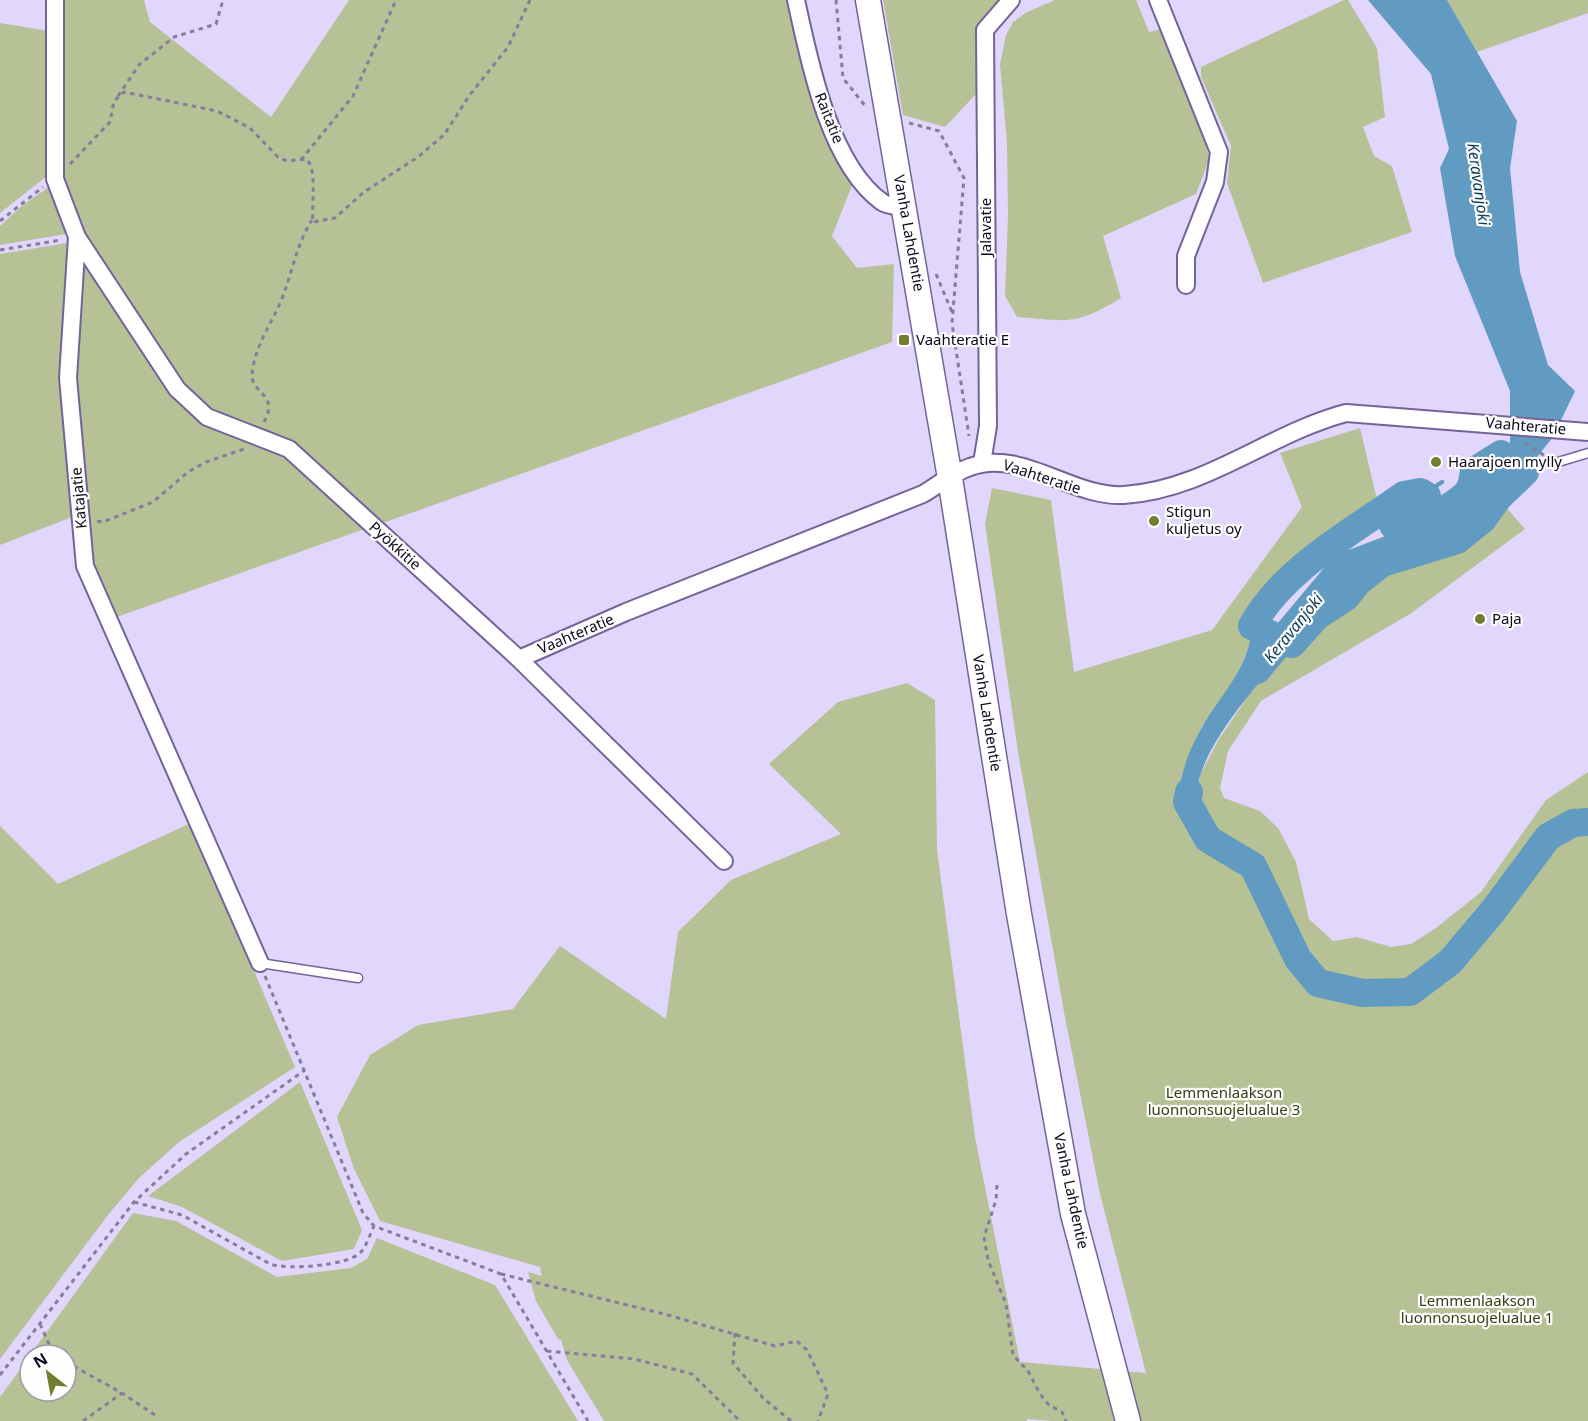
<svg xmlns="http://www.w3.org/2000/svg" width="1588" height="1421" viewBox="0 0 1588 1421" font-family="'Noto Sans',sans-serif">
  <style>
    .green { fill: #b7c196 }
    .water { fill: #629bc1 }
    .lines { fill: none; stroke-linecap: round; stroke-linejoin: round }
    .stream { stroke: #629bc1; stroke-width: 4.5 }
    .river { stroke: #629bc1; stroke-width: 28 }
    .service-casing { stroke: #75629a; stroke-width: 11 }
    .minor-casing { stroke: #75629a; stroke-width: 20 }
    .secondary-casing { stroke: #75629a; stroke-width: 27 }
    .path { stroke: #867c9b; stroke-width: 3; stroke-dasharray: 4.5 4.5; stroke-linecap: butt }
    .service { stroke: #fff; stroke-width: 8 }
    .minor { stroke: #fff; stroke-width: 16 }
    .secondary { stroke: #fff; stroke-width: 24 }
    .poi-dot { fill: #707f2e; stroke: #fefefe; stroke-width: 2 }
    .labels { text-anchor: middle; stroke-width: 4.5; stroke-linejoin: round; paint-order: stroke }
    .street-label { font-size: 15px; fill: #0e071b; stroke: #fefefe }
    .poi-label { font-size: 15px; fill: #0e071b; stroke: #fefefe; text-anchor: start }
    .park-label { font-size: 15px; fill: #363e11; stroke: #fefefe }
    .water-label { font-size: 16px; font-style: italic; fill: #0e3d57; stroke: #fefefe }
  </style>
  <rect width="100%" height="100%" fill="#e1d6fc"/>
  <!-- green -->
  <path class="green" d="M61,0H144L150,22L271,117L349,0H790L853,183L832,236L857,268L894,264L892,342L380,524L290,441L212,411L181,383L83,234L62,184Z
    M883,0H1001L978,26V92L945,127L903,115Z
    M1055,0H1136L1149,32L1162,29L1206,143L1209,160L1196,194L1103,236L1121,298C1075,326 1068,321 1017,317L1005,296L1008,216L1007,143L1000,64L1006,35L1013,22L1027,12Z
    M1344,0H1348L1377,48L1385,117L1363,127L1374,156L1392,166L1412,232L1263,283L1227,183L1231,146L1201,77V67Z
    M1447,0H1588V13L1477,52Z
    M0,23L49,31L47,176L0,213Z
    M49,187L72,233L0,245V226L23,205Z
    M73,242L58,381L77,515L0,545V254Z
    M83,259L170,394L204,423L286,455L367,528L114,618L89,564L73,379Z
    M1360,428L1380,512L1310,558L1262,608L1252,626L1251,644L1232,685L1201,728L1196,797L1201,773L1219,739L1255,686L1317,616L1346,597L1358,582L1382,563L1457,540L1483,519L1498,498L1525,529L1410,614L1261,701L1228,751L1220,788L1224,798L1260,811L1278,828L1296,862L1309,919L1333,941L1357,937L1391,947L1411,944L1436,928L1481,892L1546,800L1588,772V1421H1051L1027,1419V1421H604L567,1360L561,1340L558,1339L536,1301L528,1272L542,1276L540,1267L380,1221L354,1169L337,1117L370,1055L418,1025L513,1009L560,946L666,1019L678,932L731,880L841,834L769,764L838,702L907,683L935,700L937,850L975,1137L1020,1362L1146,1373L1100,1194L1064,1012L1018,752L985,524L992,488L1051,500L1074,672L1212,630L1302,507L1280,453Z
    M191,823L295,1067L179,1142L139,1178L108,1215L0,1359V826L58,884Z
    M300,1082L362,1230L354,1249L282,1261L182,1207L148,1196Z
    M133,1213L176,1221L277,1277L351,1268L367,1259L377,1238L495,1285L578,1421H0V1397L30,1356V1391H66V1355H30Z"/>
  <!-- water -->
  <path class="water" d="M1368,0H1447L1517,121L1510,168L1520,272L1548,365L1575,391L1553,437L1525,472L1501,454L1510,448V391L1455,256L1440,168L1449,149L1431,74Z
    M1252,626L1292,644C1262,680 1198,747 1197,795C1196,803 1204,813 1207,821L1195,833L1177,809C1180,778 1185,757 1201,729C1220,695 1250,668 1252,626Z"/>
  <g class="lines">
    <!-- stream -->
    <path class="stream" d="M1468,469L1500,477
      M1424,494L1442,482"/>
    <!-- river -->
    <path class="river" d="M1501,454L1525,472L1498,498L1483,519L1457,540L1382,563L1358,582L1346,597L1317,616L1292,644L1252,626C1283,569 1352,532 1404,495L1420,492L1427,496C1417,508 1404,514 1393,525L1399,531C1416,525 1459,505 1469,490C1472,485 1473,477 1474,471Z
      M1257,670L1343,567L1451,526L1520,457L1530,440L1531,431
      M1189,792L1187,802L1208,839L1253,866L1298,959L1318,983L1362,993L1410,992L1450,962L1493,911L1548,837L1573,823L1588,822"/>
    <!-- service casing -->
    <g class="service-casing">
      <path id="service" d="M1555,463L1588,453
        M260,963L358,978"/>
    </g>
    <!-- minor casing -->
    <g class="minor-casing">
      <path id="minor" d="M55,0V179L77,237L68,378L85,566L260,963
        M796,0C809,60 829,164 882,202C887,206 898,206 904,207
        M1158,0L1219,152L1215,182L1186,256V285
        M77,237L177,389L207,417L289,449L519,659L724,861
        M982,463L988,426L985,30L1011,0
        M519,659L626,612L923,494C938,485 954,472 970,467C1022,448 1072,498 1124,495C1205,490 1270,433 1346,413L1588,432"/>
    </g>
    <!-- secondary casing -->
    <g class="secondary-casing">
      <path id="secondary" d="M868,0L950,478L1019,914L1073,1214L1128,1421"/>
    </g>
    <!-- path -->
    <path class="path" d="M836,0L843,78L866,107
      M118,96L139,65L174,37L216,24L223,0
      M909,123L939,131L964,178L952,323L969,436
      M301,160L353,96L396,0
      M70,164L110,122L114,101L124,92L217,111L250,128L278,157L287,161L306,159C318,168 311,206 313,222L335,218L364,192L418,157L444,135L469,96L508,47L530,0
      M0,221L43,187
      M0,250L61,240
      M936,274L952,312
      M264,422C280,394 250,393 252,374C255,346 270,326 281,301C292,274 296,245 312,220
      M1525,443L1545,456
      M97,521L103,522L153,502L188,472L206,462L244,449
      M265,976L363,1213L374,1226L501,1274L588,1421
      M997,1185L996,1200L984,1237L988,1260L1006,1304L1013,1355L1028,1371L1040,1394L1049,1405L1062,1412L1066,1421
      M134,1202L182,1215L270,1264C287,1270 349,1266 361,1252C367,1245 370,1234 374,1226
      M501,1274L668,1315L775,1346L797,1341L807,1350L828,1394L818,1421
      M40,1324L54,1355
      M735,1333L733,1363L764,1399L791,1421
      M547,1351L634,1359L692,1374L740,1421
      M66,1362L122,1393L158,1417
      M0,1375L134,1202L186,1154L305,1070
      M83,1421L122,1393"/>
    <!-- service -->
    <use href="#service" class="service"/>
    <!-- minor -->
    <use href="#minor" class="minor"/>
    <!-- secondary -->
    <use href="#secondary" class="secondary"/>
  </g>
  <!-- markers -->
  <g class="poi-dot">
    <rect x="898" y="334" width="12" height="12" rx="3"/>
    <circle cx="1436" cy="462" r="6"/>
    <circle cx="1154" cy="521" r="6"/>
    <circle cx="1480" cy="619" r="6"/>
  </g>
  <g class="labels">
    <!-- street labels -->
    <g class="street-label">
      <text transform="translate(829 118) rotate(68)" y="5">Raitatie</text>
      <text transform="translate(986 227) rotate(-90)" y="5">Jalavatie</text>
      <text transform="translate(909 233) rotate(80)" y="5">Vanha Lahdentie</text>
      <text transform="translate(1526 426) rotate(5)" y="5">Vaahteratie</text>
      <text transform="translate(1042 477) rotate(18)" y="5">Vaahteratie</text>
      <text transform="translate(79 498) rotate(-95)" y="5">Katajatie</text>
      <text transform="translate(395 546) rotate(42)" y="5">Pyökkitie</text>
      <text transform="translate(576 634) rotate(-23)" y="5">Vaahteratie</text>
      <text transform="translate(987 713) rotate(81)" y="5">Vanha Lahdentie</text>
      <text transform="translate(1071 1191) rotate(78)" y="5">Vanha Lahdentie</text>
    </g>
    <!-- poi labels -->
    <g class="poi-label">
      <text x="916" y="345">Vaahteratie E</text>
      <text x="1448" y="467">Haarajoen mylly</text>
      <text x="1166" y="517">Stigun<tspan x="1166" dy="17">kuljetus oy</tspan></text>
      <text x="1492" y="624">Paja</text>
    </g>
    <!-- park labels -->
    <g class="park-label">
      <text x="1224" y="1098">Lemmenlaakson<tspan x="1224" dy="17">luonnonsuojelualue 3</tspan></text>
      <text x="1477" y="1306">Lemmenlaakson<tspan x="1477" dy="17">luonnonsuojelualue 1</tspan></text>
    </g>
    <!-- water labels -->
    <g class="water-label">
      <text transform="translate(1479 184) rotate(82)" y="6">Keravanjoki</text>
      <text transform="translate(1293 628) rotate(-51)" y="6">Keravanjoki</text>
    </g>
  </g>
  <!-- north arrow -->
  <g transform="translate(48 1373) rotate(329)"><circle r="28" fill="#fefefe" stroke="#9e9ba3" stroke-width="1.5"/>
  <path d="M0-4.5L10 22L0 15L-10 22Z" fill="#707f2e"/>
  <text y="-9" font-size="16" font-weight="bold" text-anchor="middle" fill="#0e071b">N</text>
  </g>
</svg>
